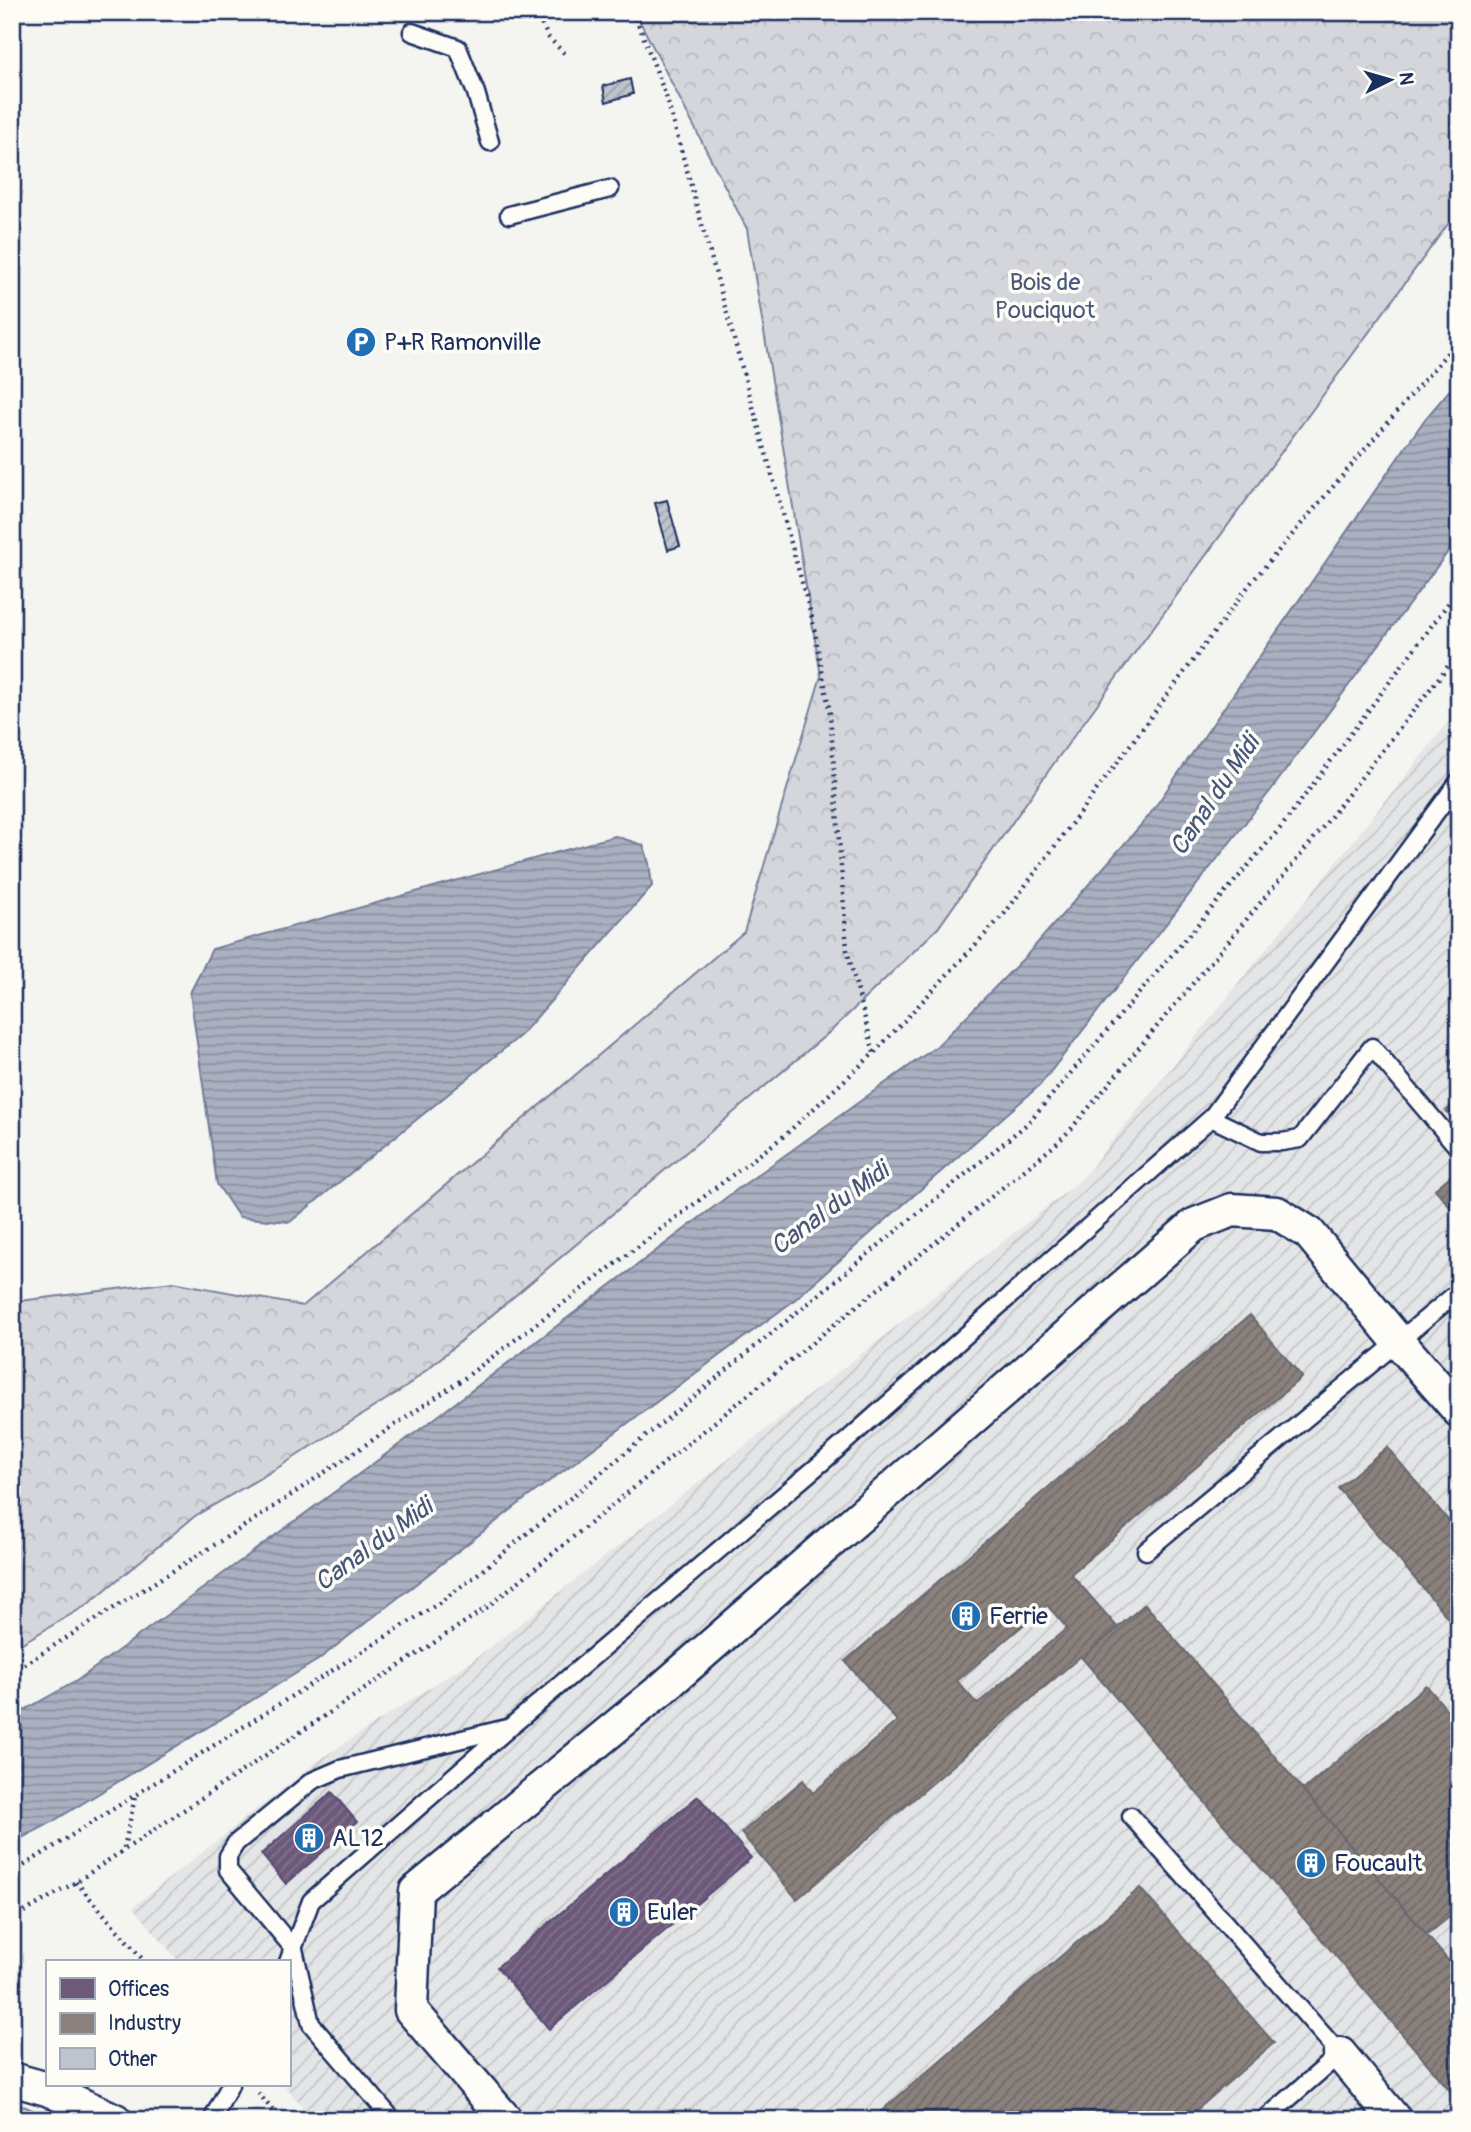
<svg xmlns="http://www.w3.org/2000/svg" width="1471" height="2132" viewBox="0 0 1471 2132" font-family="Pangolin,sans-serif">
  <style>
    .industrial { fill: url(#industrial-furrows) }
    .grass { fill: url(#grass-tufts); stroke: #78829c; stroke-width: 2 }
    .forest { fill: url(#forest-crowns); stroke: #78829c; stroke-width: 2 }
    .water { fill: url(#water-rules); stroke: #717c98; stroke-width: 2 }
    .offices { fill: url(#offices-hatch); stroke: #544c72; stroke-width: 2 }
    .industry { fill: url(#industry-hatch); stroke: #696873; stroke-width: 2; fill-rule: evenodd }
    .building { fill: url(#building-hatch); stroke: #1b2f5e; stroke-width: 2 }
    .lines { fill: none; stroke-linecap: round; stroke-linejoin: round }
    .service-casing { stroke: #1b2f5e; stroke-width: 21 }
    .minor-casing { stroke: #1b2f5e; stroke-width: 37 }
    .path { stroke: #1b2f5e; stroke-width: 4.5; stroke-dasharray: 2 5; stroke-linecap: butt }
    .service { stroke: #fdfcf7; stroke-width: 16 }
    .minor { stroke: #fdfcf7; stroke-width: 32 }
    .labels { text-anchor: middle; stroke-width: 7; stroke-linejoin: round; paint-order: stroke }
    .park-label { font-size: 24px; fill: #49597d; stroke: #fdfcf7 }
    .poi-label { font-size: 24px; fill: #1b2f5e; stroke: #fdfcf7; text-anchor: start }
    .water-label { font-size: 26px; font-style: italic; fill: #46567b; stroke: #fdfcf7 }
  </style>
  <defs>
    <pattern id="industrial-furrows" width="10" height="10" patternUnits="userSpaceOnUse" patternTransform="scale(1.75)"><rect width="10" height="10" fill="#e4e5e6"/><path d="M-1 1l2-2M0 10L10 0M9 11l2-2" fill="none" stroke="#c3c5c8"/></pattern>
    <pattern id="grass-tufts" width="24" height="20" patternUnits="userSpaceOnUse" patternTransform="scale(1.75)"><rect width="24" height="20" fill="#d4d6db"/><path d="M3 7l-1-3M5 7V3M7 7l1-3M15 17l-1-3M17 17v-4M19 17l1-3" fill="none" stroke="#b5b8be"/></pattern>
    <pattern id="forest-crowns" width="20" height="18" patternUnits="userSpaceOnUse" patternTransform="scale(1.75)"><rect width="20" height="18" fill="#d4d6db"/><path d="M2 6a3 3 0 1 1 6 0M12 15a3 3 0 1 1 6 0" fill="none" stroke="#b5b8be"/></pattern>
    <pattern id="water-rules" width="6" height="5" patternUnits="userSpaceOnUse" patternTransform="scale(1.75)"><rect width="6" height="5" fill="#aab0bf"/><path d="M0 2.5h6" fill="none" stroke="#8a909e"/></pattern>
    <pattern id="offices-hatch" width="6" height="6" patternUnits="userSpaceOnUse" patternTransform="scale(1.75)"><rect width="6" height="6" fill="#6d597a"/><path d="M-1 1l2-2M0 6l6-6M5 7l2-2" fill="none" stroke="#80738f"/></pattern>
    <pattern id="industry-hatch" width="6" height="6" patternUnits="userSpaceOnUse" patternTransform="scale(1.75)"><rect width="6" height="6" fill="#8a817c"/><path d="M-1 1l2-2M0 6l6-6M5 7l2-2" fill="none" stroke="#706a69"/></pattern>
    <pattern id="building-hatch" width="6" height="6" patternUnits="userSpaceOnUse" patternTransform="scale(1.75)"><rect width="6" height="6" fill="#bfc3cc"/><path d="M-1 1l2-2M0 6l6-6M5 7l2-2" fill="none" stroke="#9a9fa9"/></pattern>
  </defs>
  <rect width="100%" height="100%" fill="#f4f4f1"/>
  <filter id="ink" filterUnits="userSpaceOnUse"><feTurbulence type="fractalNoise" baseFrequency=".0143" numOctaves="2"/><feDisplacementMap in="SourceGraphic" scale="14" xChannelSelector="R" yChannelSelector="G"/><feConvolveMatrix kernelMatrix="1 2 1 2 8 2 1 2 1" color-interpolation-filters="sRGB"/></filter>
  <g filter="url(#ink)">
    <!-- industrial -->
    <path class="industrial" d="M1459,709V2120H314L284,2085H289V1962H179L133,1907L322,1758L483,1653L1081,1180Z"/>
    <!-- grass -->
    <path class="grass" d="M12,2101L55,2120H12Z"/>
    <!-- forest -->
    <path class="forest" d="M635,12H1459V209L1052,766L938,928L832,1030L406,1387L279,1467L195,1516L87,1605L12,1649V1302L173,1282L303,1306L744,932L821,676L747,229Z"/>
    <!-- water -->
    <path class="water" d="M1459,379V537L1271,790L1040,1085L792,1302L525,1499L318,1660L47,1825L12,1843V1717L78,1680L434,1419L735,1191L937,1046L1026,956L1148,817L1425,419Z
      M615,836L643,845L649,863L652,886L521,1035L290,1222L239,1217L217,1184L190,993L212,949Z"/>
    <!-- offices -->
    <path class="offices" d="M332,1792L357,1822L286,1884L261,1854Z
      M698,1796L751,1858L549,2029L497,1967Z"/>
    <!-- industry -->
    <path class="industry" d="M1459,1055V1073L1450,1062Z
      M1459,1099V1126L1446,1111Z
      M1459,1169V1218L1435,1189Z
      M1250,1315L1302,1377L1071,1574L1118,1628L1082,1658L1081,1656L797,1899L741,1833L803,1780L813,1793L897,1721L845,1661ZM1047,1605L1067,1628L977,1704L957,1681Z
      M1387,1447L1459,1533V1631L1338,1488Z
      M1145,1604L1459,1973V2101L1082,1658Z
      M1426,1685L1459,1724V1909L1427,1935L1303,1790Z
      M1140,1888L1274,2043L1185,2120H871Z"/>
    <!-- building -->
    <path class="building" d="M630,79L633,94L606,102L603,86Z
      M667,500L680,546L668,550L655,503Z"/>
    <g class="lines">
      <!-- service casing -->
      <g class="service-casing">
        <path id="service" d="M412,32L458,48L476,93L490,142
          M509,215L610,189
          M1211,1118L1261,1142H1282L1300,1139L1372,1047L1459,1149
          M1146,1551L1459,1291
          M1131,1816L1340,2054L1264,2120
          M288,1962L311,1901L509,1728L826,1459L1211,1118L1459,781
          M212,2120L230,2085
          M393,2120L311,2024L294,1949L228,1870V1856L236,1843L312,1781L340,1769L507,1728"/>
      </g>
      <!-- minor casing -->
      <g class="minor-casing">
        <path id="minor" d="M1340,2054L1395,2120
          M12,2079L47,2089L115,2120
          M506,2120L411,2010L416,1891L664,1687L1194,1225L1232,1210L1277,1213L1309,1233L1398,1341L1459,1411"/>
      </g>
      <!-- path -->
      <path class="path" d="M535,12L549,38L567,56
        M632,12L640,28L666,96L812,618L830,713L847,950L874,1053
        M12,1672L254,1520L466,1377L784,1136L874,1053L1005,913L1250,584L1459,339
        M124,1848L135,1797
        M12,1873L439,1603L474,1577L1028,1123L1282,826L1459,589
        M76,1882L145,1962
        M12,1919L76,1882L486,1608L1055,1145L1071,1129L1308,846L1459,652
        M258,2093L281,2120"/>
      <!-- service -->
      <use href="#service" class="service"/>
      <!-- minor -->
      <use href="#minor" class="minor"/>
    </g>
  </g>
  <!-- icons -->
  <defs>
    <g id="parking-disc" transform="scale(1.575)"><circle r="9.5" fill="#1f6fb2" stroke="#fdfcf7"/><path d="M-3.5-5.5H1a3.5 3.5 0 0 1 0 7H-1V5.5H-3.5ZM-1-3.4V-.6H.8a1.4 1.4 0 0 0 0-2.8Z" fill="#fff"/></g>
    <g id="building-disc" transform="scale(1.575)"><circle r="9.5" fill="#1f6fb2" stroke="#fdfcf7"/><path d="M-4-6H4V6H1V3H-1V6H-4ZM-2.5-4.3h1.7v1.8h-1.7ZM.8-4.3h1.7v1.8H.8ZM-2.5-1h1.7V.8h-1.7ZM.8-1h1.7V.8H.8Z" fill="#fff"/></g>
  </defs>
  <g fill-rule="evenodd">
    <use href="#parking-disc" x="361" y="342"/>
    <use href="#building-disc" x="966" y="1616"/>
    <use href="#building-disc" x="309" y="1838"/>
    <use href="#building-disc" x="1311" y="1863"/>
    <use href="#building-disc" x="624" y="1912"/>
  </g>
  <g class="labels">
    <!-- park labels -->
    <g class="park-label">
      <text x="1045" y="290">Bois de<tspan x="1045" dy="28">Pouciquot</tspan></text>
    </g>
    <!-- poi labels -->
    <g class="poi-label">
      <text x="384" y="350">P+R Ramonville</text>
      <text x="989" y="1624">Ferrie</text>
      <text x="332" y="1846">AL12</text>
      <text x="1334" y="1871">Foucault</text>
      <text x="647" y="1920">Euler</text>
    </g>
    <!-- water labels -->
    <g class="water-label">
      <text transform="translate(1214 795) rotate(-56)" y="9">Canal du Midi</text>
      <text transform="translate(829 1208) rotate(-36)" y="9">Canal du Midi</text>
      <text transform="translate(373 1544) rotate(-36)" y="9">Canal du Midi</text>
    </g>
  </g>
  <!-- margin -->
  <rect width="1471" height="2132" fill="none" stroke="#fdfcf7" stroke-width="42"/>
  <rect x="21" y="21" width="1429" height="2090" fill="none" stroke="#1b2f5e" stroke-width="2.5" filter="url(#ink)"/>
  <!-- legend -->
  <rect x="46" y="1960" width="245" height="126" fill="#fdfcf7" stroke="#a3aaba" stroke-width="2"/>
  <rect x="60" y="1978" width="35" height="21" fill="#6d597a" stroke="#a3aaba" stroke-width="2"/>
  <text x="108" y="1996" font-size="21" fill="#1b2f5e">Offices</text>
  <rect x="60" y="2013" width="35" height="21" fill="#8a817c" stroke="#a3aaba" stroke-width="2"/>
  <text x="108" y="2030" font-size="21" fill="#1b2f5e">Industry</text>
  <rect x="60" y="2048" width="35" height="21" fill="#bfc3cc" stroke="#a3aaba" stroke-width="2"/>
  <text x="108" y="2066" font-size="21" fill="#1b2f5e">Other</text>
  <!-- north arrow -->
  <g transform="translate(1390 80) rotate(85)" stroke="#fdfcf7" stroke-width="5" paint-order="stroke">
  <path d="M0-5L12 26L0 18L-12 26Z" fill="#1b2f5e"/>
  <text y="-10" font-size="19" font-weight="bold" text-anchor="middle" fill="#1b2f5e">N</text>
  </g>
</svg>
